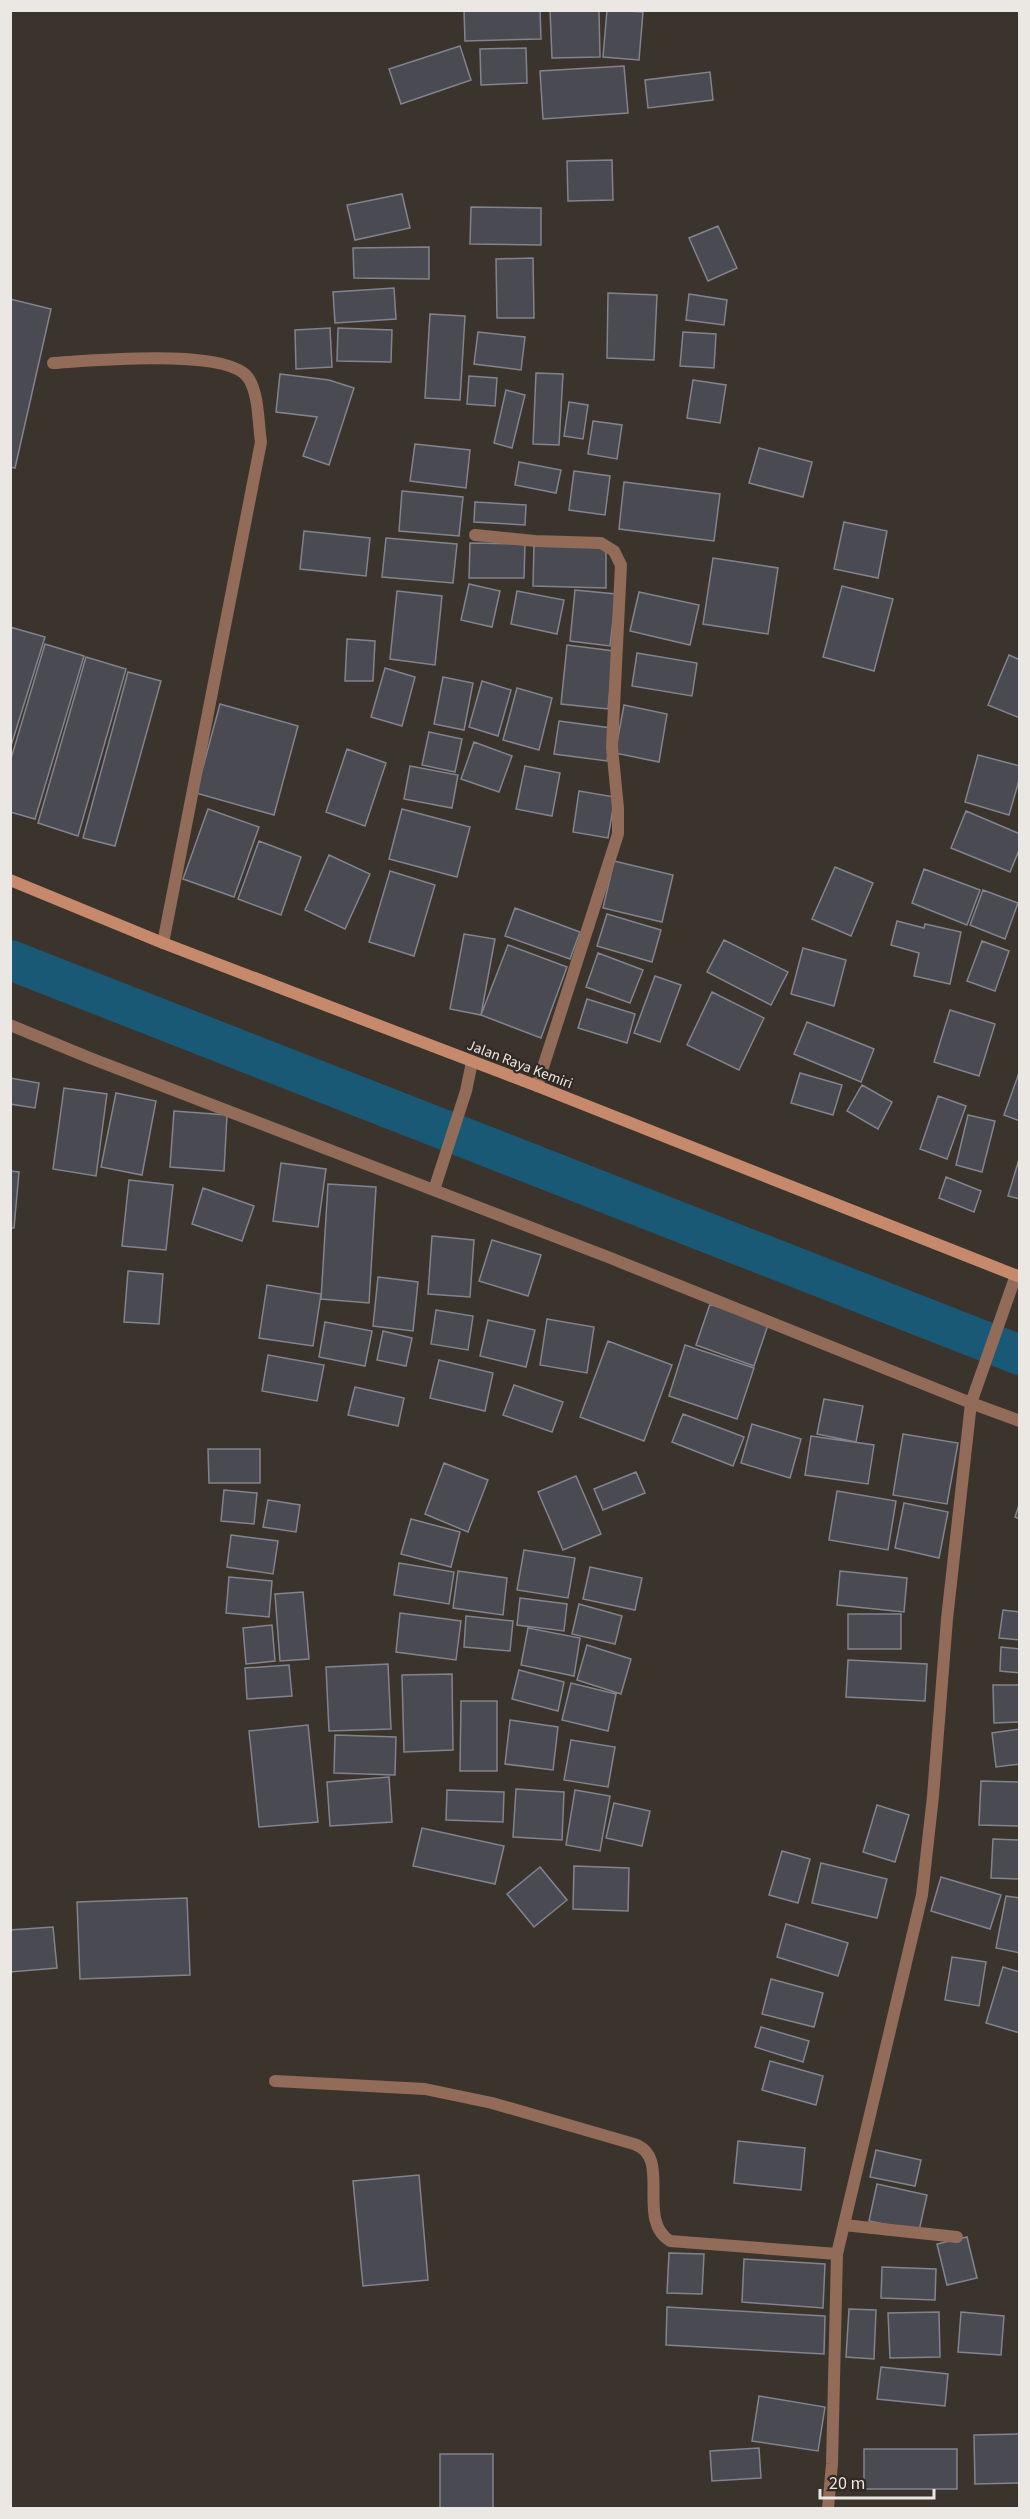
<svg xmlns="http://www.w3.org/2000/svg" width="1030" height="2519" viewBox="0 0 1030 2519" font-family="'Source Sans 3',sans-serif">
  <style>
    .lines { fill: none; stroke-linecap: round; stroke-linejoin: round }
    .canal { stroke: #1a5975; stroke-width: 40 }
    .building { fill: #4a4a53; stroke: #83838d; stroke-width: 1.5 }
    .service { stroke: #926b59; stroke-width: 12 }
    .minor { stroke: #926b59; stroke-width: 12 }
    .secondary { stroke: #c6896b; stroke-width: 12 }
    .labels { text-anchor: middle; stroke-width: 4.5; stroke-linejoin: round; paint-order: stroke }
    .street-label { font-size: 15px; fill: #ebe7e3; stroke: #302a23 }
  </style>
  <rect width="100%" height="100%" fill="#3a342d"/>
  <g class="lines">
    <!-- canal -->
    <path class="canal" d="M10,960L1020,1355"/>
  </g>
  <!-- building -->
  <path class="building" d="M464,10H540L541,39L465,41Z
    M550,10H599L600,57L552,58Z
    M607,10L643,12L639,60L603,57Z
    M460,46L471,80L401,104L389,69Z
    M526,48L527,83L481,85L480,49Z
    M624,66L628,113L543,119L540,71Z
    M710,72L713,100L648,108L645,80Z
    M612,160L613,200L568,201L567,161Z
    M402,194L410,228L355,240L347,205Z
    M471,207L541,208V245L470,244Z
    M718,226L737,268L708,281L689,238Z
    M429,247V279L354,278L353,248Z
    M533,258L534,318H497L496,259Z
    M394,288L396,319L335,323L333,292Z
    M608,293L657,295L654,360L607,358Z
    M689,294L727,300L724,325L686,320Z
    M10,299L51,309L15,468L10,467Z
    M430,314L465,316L460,400L425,398Z
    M330,328L332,367L296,369L295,330Z
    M338,328L392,330L391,362L337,361Z
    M478,332L525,337L521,370L474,364Z
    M683,332L716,334L714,368L680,366Z
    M536,373L563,374L559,445L533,444Z
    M280,374L329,380L354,388L329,465L303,456L317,417L276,412Z
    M469,376L497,378L495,406L467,404Z
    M693,380L726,385L720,423L687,418Z
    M506,390L525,395L512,448L494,443Z
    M569,402L588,405L583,439L564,436Z
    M593,421L622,425L617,459L588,454Z
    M415,444L470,450L466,488L410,481Z
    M759,448L812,462L803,497L749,483Z
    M519,462L561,470L556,493L515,485Z
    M574,471L610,476L605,515L569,510Z
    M624,482L720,494L714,541L619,529Z
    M402,491L463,497L459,536L399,531Z
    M475,502L526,505L525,525L474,522Z
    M844,522L887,531L878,578L834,569Z
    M304,531L370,538L366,576L300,569Z
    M386,538L457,544L453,583L382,577Z
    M470,543L525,544L524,578H469Z
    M534,544L606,546V588L533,586Z
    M713,558L778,568L768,634L703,624Z
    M469,584L500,591L492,627L461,620Z
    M842,586L893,599L874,671L823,657Z
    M575,590L616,594L610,646L570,641Z
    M397,591L442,596L435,665L390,659Z
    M517,591L564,600L557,634L511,624Z
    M639,592L699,605L690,645L630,631Z
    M10,627L45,637L10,749Z
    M347,639L375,641L373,681H345Z
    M45,644L84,656L35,819L10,812V762Z
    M567,645L614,651L608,709L561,704Z
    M637,653L697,663L692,696L632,686Z
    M1009,655L1020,660V718L988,705Z
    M86,657L126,669L78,836L38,823Z
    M385,668L415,677L402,726L371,717Z
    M128,672L161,681L115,846L83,838Z
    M443,677L473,683L464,730L434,724Z
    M482,681L511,690L498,736L469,727Z
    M517,688L552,698L539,750L503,740Z
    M220,704L298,726L274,815L196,793Z
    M624,705L667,714L659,762L615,753Z
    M559,721L611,728L607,761L554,754Z
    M429,732L462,739L455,772L422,765Z
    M474,742L512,756L499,792L461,779Z
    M347,749L386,763L365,826L326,812Z
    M978,755L1020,766V777L1009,815L965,802Z
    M410,766L458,775L452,808L404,799Z
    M525,766L560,773L552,816L516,809Z
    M579,791L615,797L608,838L573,832Z
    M208,809L259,827L234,897L183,879Z
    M402,809L470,827L457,877L389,859Z
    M966,811L1020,834V848L1010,872L951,848Z
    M259,841L301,857L281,915L238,899Z
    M329,855L370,874L345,929L305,910Z
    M614,861L673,875L662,922L603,908Z
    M835,867L873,883L851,936L812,919Z
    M924,869L980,890L967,925L912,903Z
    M390,871L435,885L414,956L369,942Z
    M983,890L1018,903L1005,939L970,925Z
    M515,908L580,932L570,959L505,936Z
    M607,914L661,930L652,962L597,946Z
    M897,921L924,928L925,924L961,932L950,984L914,976L919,953L891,945Z
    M464,934L495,939L481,1015L450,1009Z
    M724,940L788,972L771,1005L707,972Z
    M982,941L1009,951L995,991L967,981Z
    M508,945L567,967L541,1038L481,1015Z
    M803,948L846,960L834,1006L791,994Z
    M598,953L643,970L630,1003L586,987Z
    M655,976L681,985L660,1042L634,1033Z
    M712,992L764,1018L739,1070L687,1045Z
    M587,999L635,1014L627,1043L578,1028Z
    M950,1010L995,1024L979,1076L934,1062Z
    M807,1022L874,1049L861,1082L794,1054Z
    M1020,1070V1121L1004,1115Z
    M800,1073L842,1085L833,1115L791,1103Z
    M10,1078L39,1083L35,1108L10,1104Z
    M862,1085L892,1102L878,1129L847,1111Z
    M64,1088L107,1094L96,1176L53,1169Z
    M116,1093L156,1101L142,1175L101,1167Z
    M938,1096L966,1106L947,1159L920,1149Z
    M174,1111L227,1115L224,1171L170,1167Z
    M968,1115L995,1121L982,1172L956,1165Z
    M1020,1156V1199L1008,1196Z
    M281,1163L326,1169L318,1227L273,1221Z
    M10,1171L19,1172L14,1228H10Z
    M946,1177L981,1191L974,1212L939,1198Z
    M129,1180L173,1185L166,1250L122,1246Z
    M328,1184L376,1187L369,1303L321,1299Z
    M203,1188L254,1206L242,1241L192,1224Z
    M432,1236L474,1240L470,1297L428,1294Z
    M492,1240L541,1255L528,1296L479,1281Z
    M128,1271L163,1274L159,1324L124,1322Z
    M378,1277L418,1282L413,1331L373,1326Z
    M267,1285L321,1294L313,1346L259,1338Z
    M710,1304L768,1325L754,1366L696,1345Z
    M436,1310L473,1316L468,1350L431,1344Z
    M547,1319L594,1327L587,1373L540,1365Z
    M488,1320L535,1330L526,1367L480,1356Z
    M325,1322L372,1331L365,1366L319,1357Z
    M383,1331L412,1338L406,1366L377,1360Z
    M608,1341L672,1365L644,1441L580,1417Z
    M685,1345L754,1368L737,1419L669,1396Z
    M268,1355L324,1365L317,1401L262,1391Z
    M439,1360L493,1373L485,1411L430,1398Z
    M514,1385L563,1402L552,1432L503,1415Z
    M355,1387L404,1398L398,1426L348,1415Z
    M824,1399L863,1406L856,1442L817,1434Z
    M683,1414L744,1437L733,1466L672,1442Z
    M752,1424L801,1439L790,1478L741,1463Z
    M903,1434L958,1443L947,1504L893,1495Z
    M811,1436L874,1445L868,1484L805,1475Z
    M208,1449H260V1483H209Z
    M444,1463L488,1480L468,1532L425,1514Z
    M636,1472L645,1493L603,1510L594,1489Z
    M576,1476L601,1534L563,1550L538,1492Z
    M224,1490L257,1493L254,1524L221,1521Z
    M837,1491L896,1501L888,1550L829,1540Z
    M268,1500L300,1505L296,1532L263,1527Z
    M1020,1502V1519L1015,1517Z
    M904,1503L948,1512L939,1558L895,1548Z
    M411,1519L460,1532L451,1567L401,1554Z
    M231,1535L278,1541L273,1574L227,1567Z
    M524,1550L575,1558L568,1598L517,1590Z
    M399,1563L454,1572L449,1604L394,1595Z
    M590,1567L642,1578L635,1610L583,1599Z
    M458,1571L507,1578L503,1615L453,1608Z
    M840,1571L907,1578L904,1612L837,1605Z
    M229,1577L272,1581L269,1617L226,1613Z
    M303,1592L309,1659L280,1661L275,1594Z
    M520,1598L567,1604L564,1631L517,1625Z
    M579,1604L622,1616L615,1644L572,1634Z
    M1003,1610L1020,1612V1640L999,1638Z
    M400,1613L461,1621L456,1660L396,1652Z
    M848,1614H901V1649H848Z
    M466,1616L513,1621L510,1651L464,1647Z
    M272,1625L275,1661L246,1664L243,1628Z
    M528,1628L580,1638L574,1676L521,1665Z
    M587,1645L631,1659L621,1694L577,1680Z
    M1001,1647L1020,1649V1673L1000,1671Z
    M848,1660L927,1664L925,1701L846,1697Z
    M388,1664L391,1729L329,1731L326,1667Z
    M289,1665L292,1696L247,1699L245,1668Z
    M519,1670L564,1682L558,1711L512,1699Z
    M452,1674L453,1750L404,1752L402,1675Z
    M571,1683L616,1694L608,1731L562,1720Z
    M993,1685H1020V1722L994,1723Z
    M461,1701H497V1771H460Z
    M510,1720L558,1727L553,1770L505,1764Z
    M308,1725L318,1822L259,1827L249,1731Z
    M1020,1729V1764L996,1767L992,1733Z
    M335,1735L396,1737L395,1775L334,1773Z
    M571,1740L615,1747L608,1787L564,1780Z
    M389,1777L392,1822L330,1826L327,1782Z
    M981,1781L1020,1782V1826L979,1825Z
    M516,1789L564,1792L562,1840L513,1837Z
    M447,1790L504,1792L503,1822L446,1820Z
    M575,1790L610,1796L600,1851L566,1845Z
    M614,1803L650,1811L642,1846L606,1838Z
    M877,1805L909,1815L895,1862L863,1852Z
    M422,1828L504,1846L495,1884L413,1866Z
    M993,1839L1020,1840V1879L991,1878Z
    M782,1851L810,1859L798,1903L769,1895Z
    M821,1863L887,1879L877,1918L812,1903Z
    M574,1866L629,1868L628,1911L573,1909Z
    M540,1867L567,1900L534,1927L507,1894Z
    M941,1877L1001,1895L990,1929L931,1911Z
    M1006,1896L1020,1898V1953L996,1948Z
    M187,1898L190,1975L80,1979L77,1902Z
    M786,1924L848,1943L838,1976L777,1957Z
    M53,1927L57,1968L10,1972V1930Z
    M952,1957L986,1962L979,2006L945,2000Z
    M1003,1967L1020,1972V2033L986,2023Z
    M771,1979L823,1993L814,2027L762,2014Z
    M761,2027L809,2041L803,2062L755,2047Z
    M770,2061L823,2076L816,2105L762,2090Z
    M738,2141L805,2148L801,2190L734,2183Z
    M876,2150L921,2160L915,2186L870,2177Z
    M419,2175L428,2280L363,2286L353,2181Z
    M877,2184L927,2195L919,2231L869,2221Z
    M967,2237L977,2278L947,2285L937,2244Z
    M669,2253L704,2254L702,2294L667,2293Z
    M744,2259L825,2264L823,2308L742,2302Z
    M882,2267L936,2269L935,2300L881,2298Z
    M667,2307L825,2316L824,2354L666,2345Z
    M849,2309L876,2310L874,2359L846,2357Z
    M939,2312L940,2357L890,2358L888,2313Z
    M961,2312L1004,2316L1001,2355L958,2352Z
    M881,2367L948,2374L945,2406L877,2399Z
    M759,2396L825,2407L818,2451L752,2441Z
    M1020,2434V2483L975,2484L974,2435Z
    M759,2448L761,2478L712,2481L710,2451Z
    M864,2449H957V2489H864Z
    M440,2454H493V2508H440Z"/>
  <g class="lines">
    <!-- service -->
    <path class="service" d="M53,363C89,361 231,347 249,379C259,396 258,422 261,442L163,943"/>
    <!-- minor -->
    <path class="minor" d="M475,535L535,541L601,543L614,551L621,565L612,747L618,808V834L537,1086
      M10,1025L90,1058L608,1257L971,1403L947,1619L933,1796L922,1895L837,2254L832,2464L828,2508
      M434,1190L466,1091L472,1062
      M1016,1275L971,1403L1020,1421
      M275,2081L425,2089L492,2103L634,2144C673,2157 635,2219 670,2241L837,2254
      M844,2225L957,2237"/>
    <!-- secondary -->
    <path class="secondary" d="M10,880L163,943L537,1086L1020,1277"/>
  </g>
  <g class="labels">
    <!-- street labels -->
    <g class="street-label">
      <text transform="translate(520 1064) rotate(21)" y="5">Jalan Raya Kemiri</text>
    </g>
  </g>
  <!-- border -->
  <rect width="1030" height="2519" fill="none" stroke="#ebe7e3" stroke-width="24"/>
  <!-- scale -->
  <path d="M820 2489v9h114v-9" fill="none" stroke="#ebe7e3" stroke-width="3"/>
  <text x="829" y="2489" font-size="18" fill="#ebe7e3" stroke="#302a23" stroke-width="4.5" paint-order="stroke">20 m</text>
</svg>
